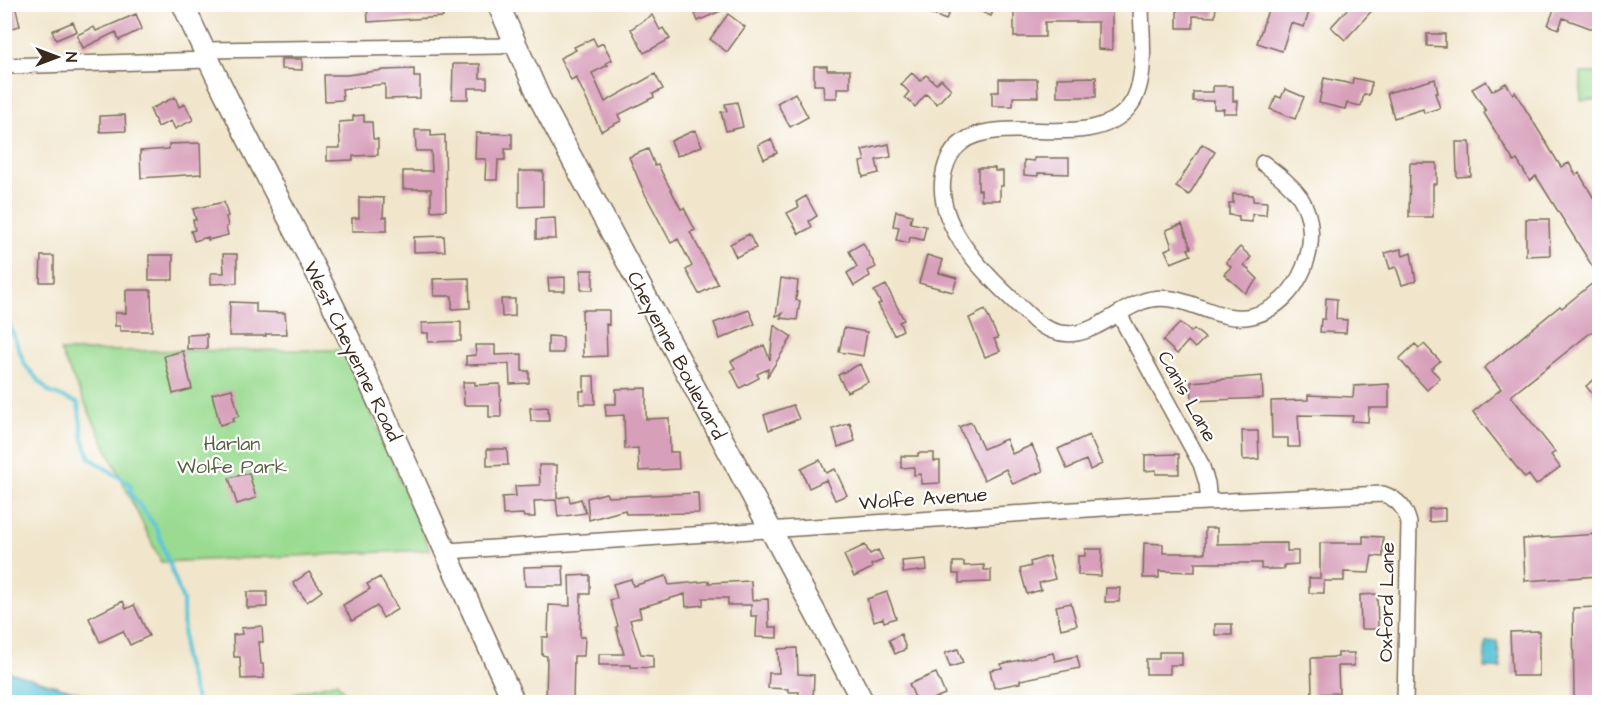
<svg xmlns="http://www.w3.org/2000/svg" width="1604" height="707" viewBox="0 0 1604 707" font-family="'Architects Daughter',sans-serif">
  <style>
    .green { fill: #9adb91; stroke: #6a8258; stroke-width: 1.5 }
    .water { fill: #5cc5d8; stroke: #4c787b; stroke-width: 1.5 }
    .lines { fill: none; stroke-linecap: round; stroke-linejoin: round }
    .stream { stroke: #5cc5d8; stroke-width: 4 }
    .building { fill: #d79fb9 }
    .street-casing { stroke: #7b6c5b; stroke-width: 18 }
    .secondary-casing { stroke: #7b6c5b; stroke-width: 24 }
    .street { stroke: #fff; stroke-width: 15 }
    .secondary { stroke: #fff; stroke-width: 21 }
    .labels { text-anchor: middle; stroke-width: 4.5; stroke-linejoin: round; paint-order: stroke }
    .street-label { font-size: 20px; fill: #3b2a1e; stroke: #fff }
    .park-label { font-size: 20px; fill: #585f40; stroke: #fff }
  </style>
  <rect width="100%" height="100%" fill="#fff"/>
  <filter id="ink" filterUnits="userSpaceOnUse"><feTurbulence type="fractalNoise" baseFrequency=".0167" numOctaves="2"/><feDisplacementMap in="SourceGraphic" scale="12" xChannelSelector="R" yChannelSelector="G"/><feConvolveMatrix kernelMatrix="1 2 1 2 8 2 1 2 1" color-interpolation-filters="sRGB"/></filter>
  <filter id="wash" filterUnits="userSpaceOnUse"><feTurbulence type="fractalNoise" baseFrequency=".008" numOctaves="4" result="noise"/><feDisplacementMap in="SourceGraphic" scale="24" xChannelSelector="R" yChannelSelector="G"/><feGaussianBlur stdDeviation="1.35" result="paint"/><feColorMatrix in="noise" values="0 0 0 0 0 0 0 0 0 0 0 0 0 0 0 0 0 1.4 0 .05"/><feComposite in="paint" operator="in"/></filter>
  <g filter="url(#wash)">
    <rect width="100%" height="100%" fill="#f1e6cc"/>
    <!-- green -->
    <path class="green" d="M1581,73H1599V100H1581Z
      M344,350L430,550L161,562L60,351Z
      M337,682L351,702H261Z"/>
    <!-- water -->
    <path class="water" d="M1497,641L1501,668H1484L1486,642Z
      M6,671L83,694L90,702H5Z"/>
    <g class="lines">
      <!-- stream -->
      <path class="stream" d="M4,311L25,365L49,392L78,403L83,439L90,458L131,485V494L156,527L183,601L184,657L197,702"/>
    </g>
    <g id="blocks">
      <!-- building -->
      <path class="building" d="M691,4H736L698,21Z
        M934,4H952L946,20L931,14Z
        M963,4H996L991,16Z
        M1014,4H1112V50L1098,49V22H1045V37H1014Z
        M1177,4H1216L1215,17L1193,16V28H1177Z
        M1270,4H1300L1299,8L1309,12L1304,27L1291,23L1282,51L1257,43Z
        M1352,4H1378L1345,40L1331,27Z
        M1556,4H1588V7H1599V28H1590L1563,18L1559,29L1548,25Z
        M15,5L20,26L4,30V8Z
        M390,5V8L443,5V17L368,22L367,6Z
        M136,14L142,29L119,40L116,32L83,48L77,35L94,27L96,31Z
        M728,14L745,27L727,52L710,39Z
        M652,15L660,30L663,28L670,39L644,53L631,29Z
        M73,22L77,31L56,40L52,31Z
        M1427,34H1445V47L1427,46Z
        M593,38L597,46L603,43L612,60L606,63L608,65L592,73L605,102L655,74L663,89L653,94L654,97L618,115L621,121L601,131L576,77L571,80L560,58L576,50L574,47Z
        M281,59H302V70L281,69Z
        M453,64H480V78H487V88H468V99H452Z
        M814,66H827V70H850V88H837V98H824L823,85H814Z
        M414,69V77H420V98L385,99V84L342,89L343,100L325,101L324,75H347L384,70Z
        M912,73L920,81L926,75L936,84L941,79L951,89L937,104L926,94L915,107L905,97L909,92L901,84Z
        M1096,77V97H1057V78Z
        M1324,78L1352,84L1353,78L1372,82L1369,95L1364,94L1361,106L1347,103L1345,109L1319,103Z
        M999,79H1037L1038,97H1013V106H992V92H999Z
        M1435,79L1438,93H1435L1440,108L1424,113L1423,109L1394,118L1387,93Z
        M1486,81L1492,91L1506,83L1513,94L1515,92L1561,167L1569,163L1576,175L1579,173L1599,207V277L1536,176L1530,181L1517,160L1514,162L1484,113L1486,111L1472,89Z
        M1213,86H1233V101H1238L1237,113H1223L1224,109H1214V101H1193V92H1213Z
        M1285,89L1304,97L1295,119L1270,109L1276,96L1281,98Z
        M795,93L808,117L790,127L777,103Z
        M175,97L179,107L185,104L193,120L175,129L171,121L158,127L150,109Z
        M737,102L743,127L726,131L721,112L727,111L725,104Z
        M125,115L126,131L100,132V116Z
        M364,115V122H372L373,139H378V155L353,156V160L327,161V148H340L339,122L353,121V116Z
        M415,130H431V136L445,135L446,210L431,211V189H403V171H432L431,151H416Z
        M695,130L702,146L677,156L671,141Z
        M476,133L512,134V149H505V160H498L497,180H485L486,159H475Z
        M771,139L777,153L764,159L758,145Z
        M1456,142H1470L1471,176L1457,177Z
        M200,143L201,174L141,178L140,151L169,149V144Z
        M889,144L891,157L876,160L879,173L863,177L860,162L865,161L862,150Z
        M1202,144L1215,152L1189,195L1176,187Z
        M648,149L655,166L658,165L681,209L684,208L695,230L690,232L718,284L699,294L686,270L692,266L678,239L671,243L644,192L629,157Z
        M1034,158H1069V174L1038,173V176L1024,175V160L1034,161Z
        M1410,163H1437V184H1433V217H1409Z
        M978,168H995V171H1003V186H1000V200H981V190H978Z
        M519,171H543V206L519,207Z
        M1233,194L1253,195V201L1267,202L1266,215L1252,214V222L1239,221V216L1229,215V203H1233Z
        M806,196L817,216L809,221L812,227L799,234L787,213L799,207L796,202Z
        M359,197L384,198L383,217H387V231H352V218H359Z
        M224,202L228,216L226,217L228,226L226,227L228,235L208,240V237L194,241L191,231L195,230L193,220H196L193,209Z
        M896,211L912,215L910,223L926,226L923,240L910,237L909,243L896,240L899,227L893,226Z
        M555,218L556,239H536V219Z
        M1526,219H1549L1550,255L1526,256Z
        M1182,224L1191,248L1188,249L1191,255L1171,263L1165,250L1172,247L1166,230Z
        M749,234L756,248L736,257L730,244Z
        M444,236L445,251L414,252V237Z
        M863,243L876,267L868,271L870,276L854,286L847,273L857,267L849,251Z
        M1240,247L1251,257L1244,265L1258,279L1245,293L1224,274L1231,267L1226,262Z
        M1401,249L1403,256L1411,253L1416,281L1402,285L1396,267L1390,269L1385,253Z
        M223,254H237V283L211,284V273H224Z
        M149,255H173V280H149Z
        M927,255L943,260L939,273L957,278L953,292L919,283Z
        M41,256H54V282H40Z
        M581,270H593V290H581Z
        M565,277V291H549L548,278Z
        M469,278L470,308L452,309V296H434L433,279Z
        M781,278L798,281L796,300L800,301L797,320L780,318L783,313L776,316Z
        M1599,278V326L1511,396L1555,452L1551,455L1560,467L1536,485L1529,475L1525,478L1473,412L1501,389L1484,368L1560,306L1562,308Z
        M886,285L904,320L899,322L903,330L894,335L878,304L881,303L874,291Z
        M126,290H151L152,331H120V326H115V313H126Z
        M1326,298L1337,299L1336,319L1347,320L1346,333L1320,332L1321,319H1325Z
        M501,299H515V316L502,317Z
        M230,302L256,303V312L285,313L287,334H266V336H229Z
        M582,310H609V325L606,324L607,356L583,357Z
        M749,310L755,324L720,339L714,323Z
        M985,310L998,338L994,339L1000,351L985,357L969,318Z
        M461,322V341L428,342V333H422V323Z
        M1180,323L1191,332L1194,329L1205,338L1195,348L1188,341L1177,354L1163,341Z
        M774,325L792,337L767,377L768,369L757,374L759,378L740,388L731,370L735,368L731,361L764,345L770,360Z
        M844,328L867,332L863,356L839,352Z
        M207,334V349H187V335Z
        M548,336L563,337V353H548Z
        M1415,344L1419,348L1424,344L1440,361L1431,369L1440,378L1427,390L1399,359Z
        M475,345H495V355L522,354V371H529V383L510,384L509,364L466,365V356L476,355Z
        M183,351L192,389L173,394L164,356Z
        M860,364L868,382L847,392L838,375Z
        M1599,375V402L1586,386Z
        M584,376H594L595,404H580V391H584Z
        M1262,376L1263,398L1192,401L1191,382Z
        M463,382H475V385L500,384L501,417H489V405H464Z
        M1389,384V408H1369L1368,422L1352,421L1353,416L1298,415L1300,447H1288V438H1272L1271,401L1308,400V395L1353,397L1354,386Z
        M646,388V419L669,418L670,452H678L679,469L639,471L638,448L625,449L624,415L606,416L605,404H616V389Z
        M232,389L239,416L233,418L234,421L220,425L212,394Z
        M793,405L799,419L769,430L764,415Z
        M548,407L549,421H531L530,408Z
        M971,422L983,449L1006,439L1012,454L1032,445L1043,471L1013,484L1006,469L984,480L959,427Z
        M850,423L855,441L838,447L833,429Z
        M1242,431H1258L1259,459L1243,460Z
        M1089,435L1102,464L1090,470L1086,460L1067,469L1058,449Z
        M487,449H507L508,465L487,466Z
        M918,453H934V461H940V483L921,484V474L914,475V467L901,468V456H918Z
        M1179,454V474H1156V470L1145,471V455Z
        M820,460L826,473L835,469L847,495L835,500L826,480L809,488L801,469Z
        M539,465H557V498L569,496L570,502L581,499L586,513L558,517L556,500L534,501L535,517H524L523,514L503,515L502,497L516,496L515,486L540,485Z
        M249,473L256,498L237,504L229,478Z
        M606,493L608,497L698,493L699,513L626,514L625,510L589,520L587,498Z
        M1445,508V521L1429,522V509Z
        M1205,528H1217V544L1287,543V551H1298V564L1284,565V569H1261V563H1195V572L1159,571V578H1143L1144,543L1163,544V553H1205Z
        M1599,534V576L1525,581L1523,539Z
        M1363,536L1383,537V557L1372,556L1369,573L1344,572V581H1324V593H1309V578H1320V543H1363Z
        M865,545L870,554L878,550L883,560L871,565L872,568L854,577L844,555Z
        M1085,549H1102L1101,576L1078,575V556H1085Z
        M1049,556L1055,579L1039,583L1041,590L1027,594L1020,569L1031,566L1030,562Z
        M926,559L927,570L903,573L902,561Z
        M953,562H964V566L984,565V570H991V582L959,583V574H953Z
        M563,566L564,586H525L524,567Z
        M309,572L322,591L307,602L293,583Z
        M590,575V594H581L580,637H585L584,656H574L573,702H546L547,656L542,655V637H548L549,605L570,606L569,576Z
        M666,576L669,585L709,581V583L751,581L752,600L768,599L769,627H777V638L756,637L757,616H751V605H728V598H703V605L686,607L685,594L639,608L641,617L630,620L641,654L653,655V668L631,667V665H599V654H624L616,627L618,626L610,600L617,598L613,584L631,579L633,586Z
        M380,577L398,609L383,618L377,606L352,621L343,605L370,589L367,584Z
        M1106,588H1120L1119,602H1105Z
        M247,592H267V607L247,608Z
        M887,592L896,618L884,622L883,618L874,621L867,599Z
        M1377,594L1378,629H1361L1360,595Z
        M123,601L126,609L134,605L149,636L130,645L123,631L100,642L89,618Z
        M1071,603L1077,625L1061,629L1056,606Z
        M1599,607V698L1574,699L1573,608Z
        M1215,624H1232V635H1215Z
        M262,626L263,642H259L261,664H263L264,678L241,679L240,657H234L233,635L242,634L241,628Z
        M1539,631V676H1512L1510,632Z
        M901,634L906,649L895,654L889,640Z
        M797,648L798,674L814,675L813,702H798L799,692H788V689L768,688L769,673H779L778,649Z
        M958,649L963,663L950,667L945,653Z
        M1159,652H1182V665H1170V674H1146V659H1159Z
        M1053,653L1055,661L1077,656L1080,668L1020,680V683L994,688L990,670L1002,668L1001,664Z
        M1338,653H1354V666H1338L1339,693L1312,694L1311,658L1338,657Z
        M936,673L945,694L925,702H917L909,684Z"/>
    </g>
  </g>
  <g filter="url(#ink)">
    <use href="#blocks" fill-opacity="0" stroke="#7b6c5b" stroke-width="1.5"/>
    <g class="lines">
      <!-- street casing -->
      <g class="street-casing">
        <path id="street" d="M1141,4C1141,34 1149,83 1129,107C1084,164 956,88 943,178C935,234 1000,287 1036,322C1078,352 1104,317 1141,302C1181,286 1214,325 1252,316C1299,305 1327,239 1300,197C1290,183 1276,173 1263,163
          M204,50L501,46L513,42
          M4,66L208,60
          M1119,314L1201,464L1207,483L1209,502
          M447,551L1164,504L1383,494C1398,499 1405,508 1409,523L1405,702"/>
      </g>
      <!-- secondary casing -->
      <g class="secondary-casing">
        <path id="secondary" d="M183,4C235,122 300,234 355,351C409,467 460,586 514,702
          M498,4L540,99L863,702"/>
      </g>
      <!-- street -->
      <use href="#street" class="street"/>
      <!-- secondary -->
      <use href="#secondary" class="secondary"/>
    </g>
  </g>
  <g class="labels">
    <!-- street labels -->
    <g class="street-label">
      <text transform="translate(353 351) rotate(64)" y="7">West Cheyenne Road</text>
      <text transform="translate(677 355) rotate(62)" y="7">Cheyenne Boulevard</text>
      <text transform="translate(1188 396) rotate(61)" y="7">Canis Lane</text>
      <text transform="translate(923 498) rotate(-4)" y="7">Wolfe Avenue</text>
      <text transform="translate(1386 602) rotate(-89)" y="7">Oxford Lane</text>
    </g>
    <!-- park labels -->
    <g class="park-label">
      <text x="232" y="450">Harlan<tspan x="232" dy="23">Wolfe Park</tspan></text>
    </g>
  </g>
  <!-- margin -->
  <rect width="1604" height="707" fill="none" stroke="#fff" stroke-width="24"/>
  <!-- north arrow -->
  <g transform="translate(57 57) rotate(90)" stroke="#ffffff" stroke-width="4.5" paint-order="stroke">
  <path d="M0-4.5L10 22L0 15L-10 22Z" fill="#3b2a1e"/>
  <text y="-9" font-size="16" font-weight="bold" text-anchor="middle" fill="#3b2a1e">N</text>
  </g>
</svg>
